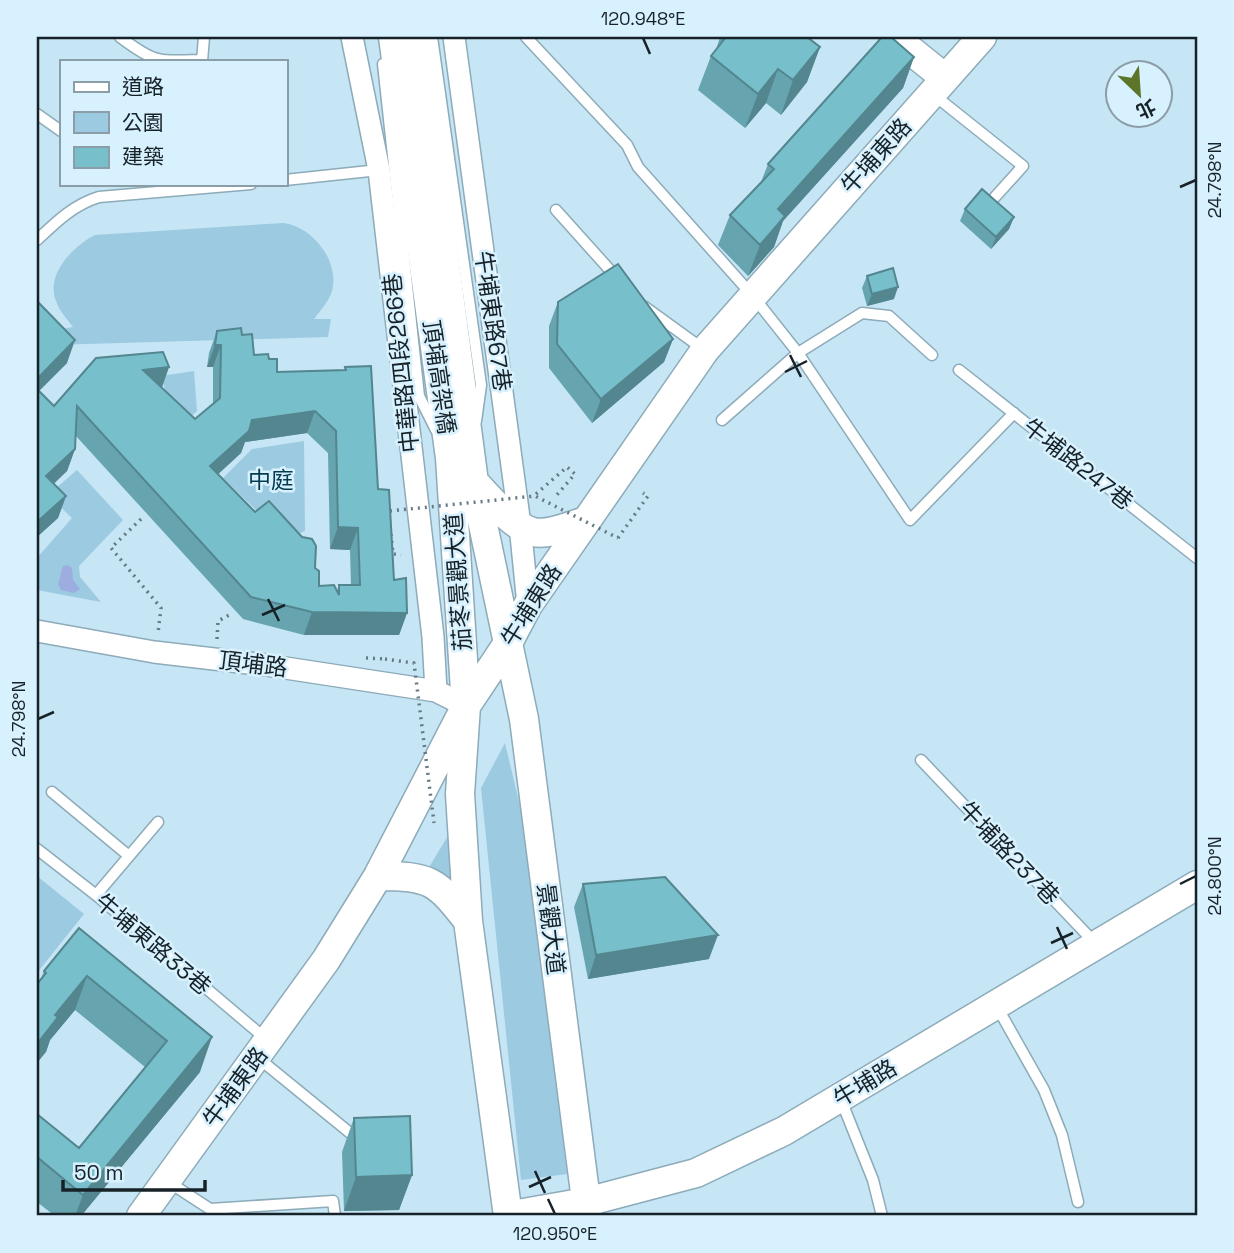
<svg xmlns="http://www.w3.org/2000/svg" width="1234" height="1253" viewBox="0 0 1234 1253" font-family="'Space Grotesk','Noto Sans TC',sans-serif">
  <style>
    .green { fill: #9ccae1 }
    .water { fill: #9daddf }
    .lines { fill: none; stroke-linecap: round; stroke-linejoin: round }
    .lane-casing { stroke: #8dabb9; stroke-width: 13 }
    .street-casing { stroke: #8dabb9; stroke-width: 24 }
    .secondary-casing { stroke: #8dabb9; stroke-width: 31 }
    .path { stroke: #667a85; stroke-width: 3.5; stroke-dasharray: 2 5; stroke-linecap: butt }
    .lane { stroke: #fff; stroke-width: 10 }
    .street { stroke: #fff; stroke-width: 21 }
    .secondary { stroke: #fff; stroke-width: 28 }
    .path-bridge { stroke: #667a85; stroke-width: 3.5; stroke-dasharray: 2 5; stroke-linecap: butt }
    .wall { fill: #66a4af; fill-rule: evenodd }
    .shaded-wall { fill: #53868e }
    .building { fill: #77bfcb; stroke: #53868e; stroke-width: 2; fill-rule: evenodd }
    .ticks { fill: none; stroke: #172228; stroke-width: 2.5 }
    .labels { text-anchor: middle; stroke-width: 5; stroke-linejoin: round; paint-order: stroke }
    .street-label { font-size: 23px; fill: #172228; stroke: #d8f1fe }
    .park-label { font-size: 23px; fill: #043b4f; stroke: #d8f1fe }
    .neatline { fill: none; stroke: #172228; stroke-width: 2.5 }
    .ticks-label { font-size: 18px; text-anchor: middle; fill: #172228 }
  </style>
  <rect width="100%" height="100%" fill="#c6e5f5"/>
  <!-- green -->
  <path class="green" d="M283,223C312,226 340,261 332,291C329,301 320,311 314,319H331L328,337L52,345L51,331L73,327C66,318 58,309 55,298C47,272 75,245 95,235Z
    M194,371L197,411L177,429L161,376Z
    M304,441L305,531L286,539L223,478L252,449Z
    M77,470L123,520L79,566L80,577L101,602L37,590V558L72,518L48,495Z
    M505,743L528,840L567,1174L521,1180L481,788Z
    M449,834L454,884L428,869Z
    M37,876L84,914L37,973Z"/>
  <!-- water -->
  <path class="water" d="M68,565L72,568L73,580L80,589L74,593L61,590L58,584L63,566Z"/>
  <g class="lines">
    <!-- lane casing -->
    <g class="lane-casing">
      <path id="lane" d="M120,37C156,64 158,61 202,60
        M432,37L481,385L476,421
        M526,37L627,145L638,167L752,295L798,353L862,313L889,316L932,355
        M202,61L204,37
        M383,64L419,396L436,430
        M934,95L1023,166L995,197
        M37,114L61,131
        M285,180L379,170
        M556,210L617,278
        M37,240C56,222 73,205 99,197L251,184
        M645,307L703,349
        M959,370L1197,558
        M722,420L798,353L910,520L1014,413
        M921,760L1095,943
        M52,792L129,856
        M37,849L96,895L266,1039
        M96,895L158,822
        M996,1005L1044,1090L1062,1135L1078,1202
        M257,1057L360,1141
        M841,1100L873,1180L882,1216
        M167,1181L210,1209L333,1201L335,1216"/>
    </g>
    <!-- street casing -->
    <g class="street-casing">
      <path id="street" d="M352,37L379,170L433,637L436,691
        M454,37L520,525L528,605
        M37,631L154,652L266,665L436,691L466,706"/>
    </g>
    <!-- secondary casing -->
    <g class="secondary-casing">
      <path id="secondary" d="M393,37L450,458L466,706L460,794L468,921L508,1216
        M415,37L474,482L524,719L588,1216
        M894,37L945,78
        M474,482C488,496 514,528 533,532C549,536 571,525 586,521
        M378,876C430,876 436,880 468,921
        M141,1216L326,960L378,876L466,706L508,643L528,605L705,350L982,37
        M507,1216L586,1202L696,1173L784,1131L1197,885"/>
    </g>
    <!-- path -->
    <path class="path" d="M536,494L567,467L575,474L555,497
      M141,519L111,548L161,608L158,633
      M391,534L393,554L401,555
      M618,538L648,496L643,493
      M217,639L218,621L231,614
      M366,658L385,659"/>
    <!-- lane -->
    <use href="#lane" class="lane"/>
    <!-- street -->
    <use href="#street" class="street"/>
    <!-- secondary -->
    <use href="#secondary" class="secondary"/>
    <!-- path-bridge -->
    <path class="path-bridge" d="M390,511L535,496L618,538
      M385,659L414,663L434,823"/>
  </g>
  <!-- wall -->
  <path class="wall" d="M720,37H807L820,47L807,82L781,115L766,103L745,128L698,90L711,56L716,50Z
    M914,57L903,88L783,221L774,247L748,276L718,245L730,215L761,182L768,164Z
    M965,209L1014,217L1009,229L991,249L960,221Z
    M867,276L894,299L867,306L862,288Z
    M37,301L67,363L39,391L54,406L169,367L162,388L195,419L213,404V367H207L209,353L217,331L242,335L254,355L269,359L277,372L344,371L345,367L378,489L394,580L407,613L399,635H304L243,619L76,436L75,449L67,471L53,484L66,496L58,518L37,537ZM307,433L328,453L330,549L350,550L351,585H339L337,591L319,586L315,568L255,512L218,474L241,453L245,442Z
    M558,302L673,339L664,362L592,423L549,368V326Z
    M583,884L709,959L588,979L574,907Z
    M79,928L200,1072L81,1216H55L37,1202V1114L79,1148L145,1067L75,1010L50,1040L46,1052L41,979L44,971Z
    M354,1118L412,1175L399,1210L344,1211L342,1152Z"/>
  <!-- shaded-wall -->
  <path class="shaded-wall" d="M820,47L807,82L781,115L793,80Z
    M914,57L903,88L783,221L774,247L748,276L760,245L778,209Z
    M778,69L766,103L745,128L758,94Z
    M1014,217L1009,229L991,249L996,237Z
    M898,287L894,299L867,306L872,294Z
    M673,339L664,362L592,423L601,399Z
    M75,340L67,363L37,393V379Z
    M215,345H221L213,367H207Z
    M169,367L161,389L143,370Z
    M315,411L307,433L245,442L241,453L202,489L210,466L252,420Z
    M75,449L67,471L38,499L46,476Z
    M66,496L58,518L37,537V522Z
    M338,527L358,528L350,550L330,549Z
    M312,612L407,613L399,635H304Z
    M718,935L709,959L588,979L596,955Z
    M87,976L75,1010L50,1040L46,1052L37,1063V1044L55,1015Z
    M212,1037L200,1072L81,1216H75L83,1195Z
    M412,1175L399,1210L344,1211L356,1177Z"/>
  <!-- building -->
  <path class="building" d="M726,37H807L820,47L793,80L778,69L758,94L711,56Z
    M882,37H891L914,57L778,209L785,216L760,245L730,215L774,169L768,164Z
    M982,189L1014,217L996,237L965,209Z
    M618,264L673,339L601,399L557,344L558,302Z
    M893,268L898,287L872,294L867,276Z
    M37,301L75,340L37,379Z
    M241,328L242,335L252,334L254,355L268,354L269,359H277V372L346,370L345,367L371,366L378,489L389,490L394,580L406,578L407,613L312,612L251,597L77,406L75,449L46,476L66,496L37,522V389L54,406L96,358L163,352L169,367L143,370L195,419L220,398L221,345H215L217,331ZM315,411L336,431L338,527L358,528L360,585H339V595L334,585L319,586V571L315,568L316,546L312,539L302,537L269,501L255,512L210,466L249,431L252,420Z
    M665,877L718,935L596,955L583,884Z
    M79,928L212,1037L83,1195L37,1157V1114L79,1148L167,1041L87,976L55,1015L58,1017L37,1044V984L46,973L44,971Z
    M410,1116L412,1175L356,1177L354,1118Z"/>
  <!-- ticks -->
  <path class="ticks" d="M643,38L650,54M1180,187L1196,180M790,355L801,377M785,372L807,361M268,599L279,621M262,615L285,605M38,719L54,712M1180,884L1196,876M1057,927L1067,949M1051,943L1073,933M535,1171L545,1193M529,1187L551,1177M548,1199L555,1214"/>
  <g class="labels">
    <!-- street labels -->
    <g class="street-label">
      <text transform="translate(876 156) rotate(-48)" y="8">牛埔東路</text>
      <text transform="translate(493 321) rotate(82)" y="8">牛埔東路67巷</text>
      <text transform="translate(401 363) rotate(-96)" y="8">中華路四段266巷</text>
      <text transform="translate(439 377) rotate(82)" y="8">頂埔高架橋</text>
      <text transform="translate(1078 464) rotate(38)" y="8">牛埔路247巷</text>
      <text transform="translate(458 582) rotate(-94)" y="8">茄苳景觀大道</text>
      <text transform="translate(531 605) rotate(-58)" y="8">牛埔東路</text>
      <text transform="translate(253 664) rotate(7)" y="8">頂埔路</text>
      <text transform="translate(1009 853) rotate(46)" y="8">牛埔路237巷</text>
      <text transform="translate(551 929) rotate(83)" y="8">景觀大道</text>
      <text transform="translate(153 944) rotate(40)" y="8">牛埔東路33巷</text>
      <text transform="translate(865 1083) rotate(-31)" y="8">牛埔路</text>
      <text transform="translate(235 1087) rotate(-54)" y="8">牛埔東路</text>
    </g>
    <!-- park labels -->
    <g class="park-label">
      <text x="271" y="488">中庭</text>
    </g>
  </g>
  <!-- border -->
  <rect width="1234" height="1253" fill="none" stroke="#d8f1fe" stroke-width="77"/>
  <!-- legend -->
  <rect x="60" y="60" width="228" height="126" fill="#d8f1fe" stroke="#8b9ea8" stroke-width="2"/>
  <rect x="74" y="82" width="35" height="10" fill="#ffffff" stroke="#8b9ea8" stroke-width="2"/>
  <text x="122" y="94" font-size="21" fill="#172228">道路</text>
  <rect x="74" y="112" width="35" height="21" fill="#9ccae1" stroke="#8b9ea8" stroke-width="2"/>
  <text x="122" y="130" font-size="21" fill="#172228">公園</text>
  <rect x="74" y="147" width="35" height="21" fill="#77bfcb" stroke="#8b9ea8" stroke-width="2"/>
  <text x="122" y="164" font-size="21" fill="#172228">建築</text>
  <!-- north arrow -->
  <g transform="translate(1139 94) rotate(155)"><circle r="33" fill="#d8f1fe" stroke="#8b9ea8" stroke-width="2"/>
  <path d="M0-5L12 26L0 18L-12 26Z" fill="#5d7528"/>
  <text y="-10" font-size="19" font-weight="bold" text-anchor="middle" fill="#172228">北</text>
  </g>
  <!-- scale -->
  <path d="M63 1180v10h142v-10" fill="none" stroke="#172228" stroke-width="3.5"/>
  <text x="74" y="1180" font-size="21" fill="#172228" stroke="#d8f1fe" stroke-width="5" paint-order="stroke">50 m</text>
  <rect x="38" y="38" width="1158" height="1176" class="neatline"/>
  <g class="ticks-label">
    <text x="643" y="25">120.948°E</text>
    <text transform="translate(1215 180) rotate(-90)" y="6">24.798°N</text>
    <text transform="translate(19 719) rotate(-90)" y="6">24.798°N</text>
    <text transform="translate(1215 876) rotate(-90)" y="6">24.800°N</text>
    <text x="555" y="1240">120.950°E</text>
  </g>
</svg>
